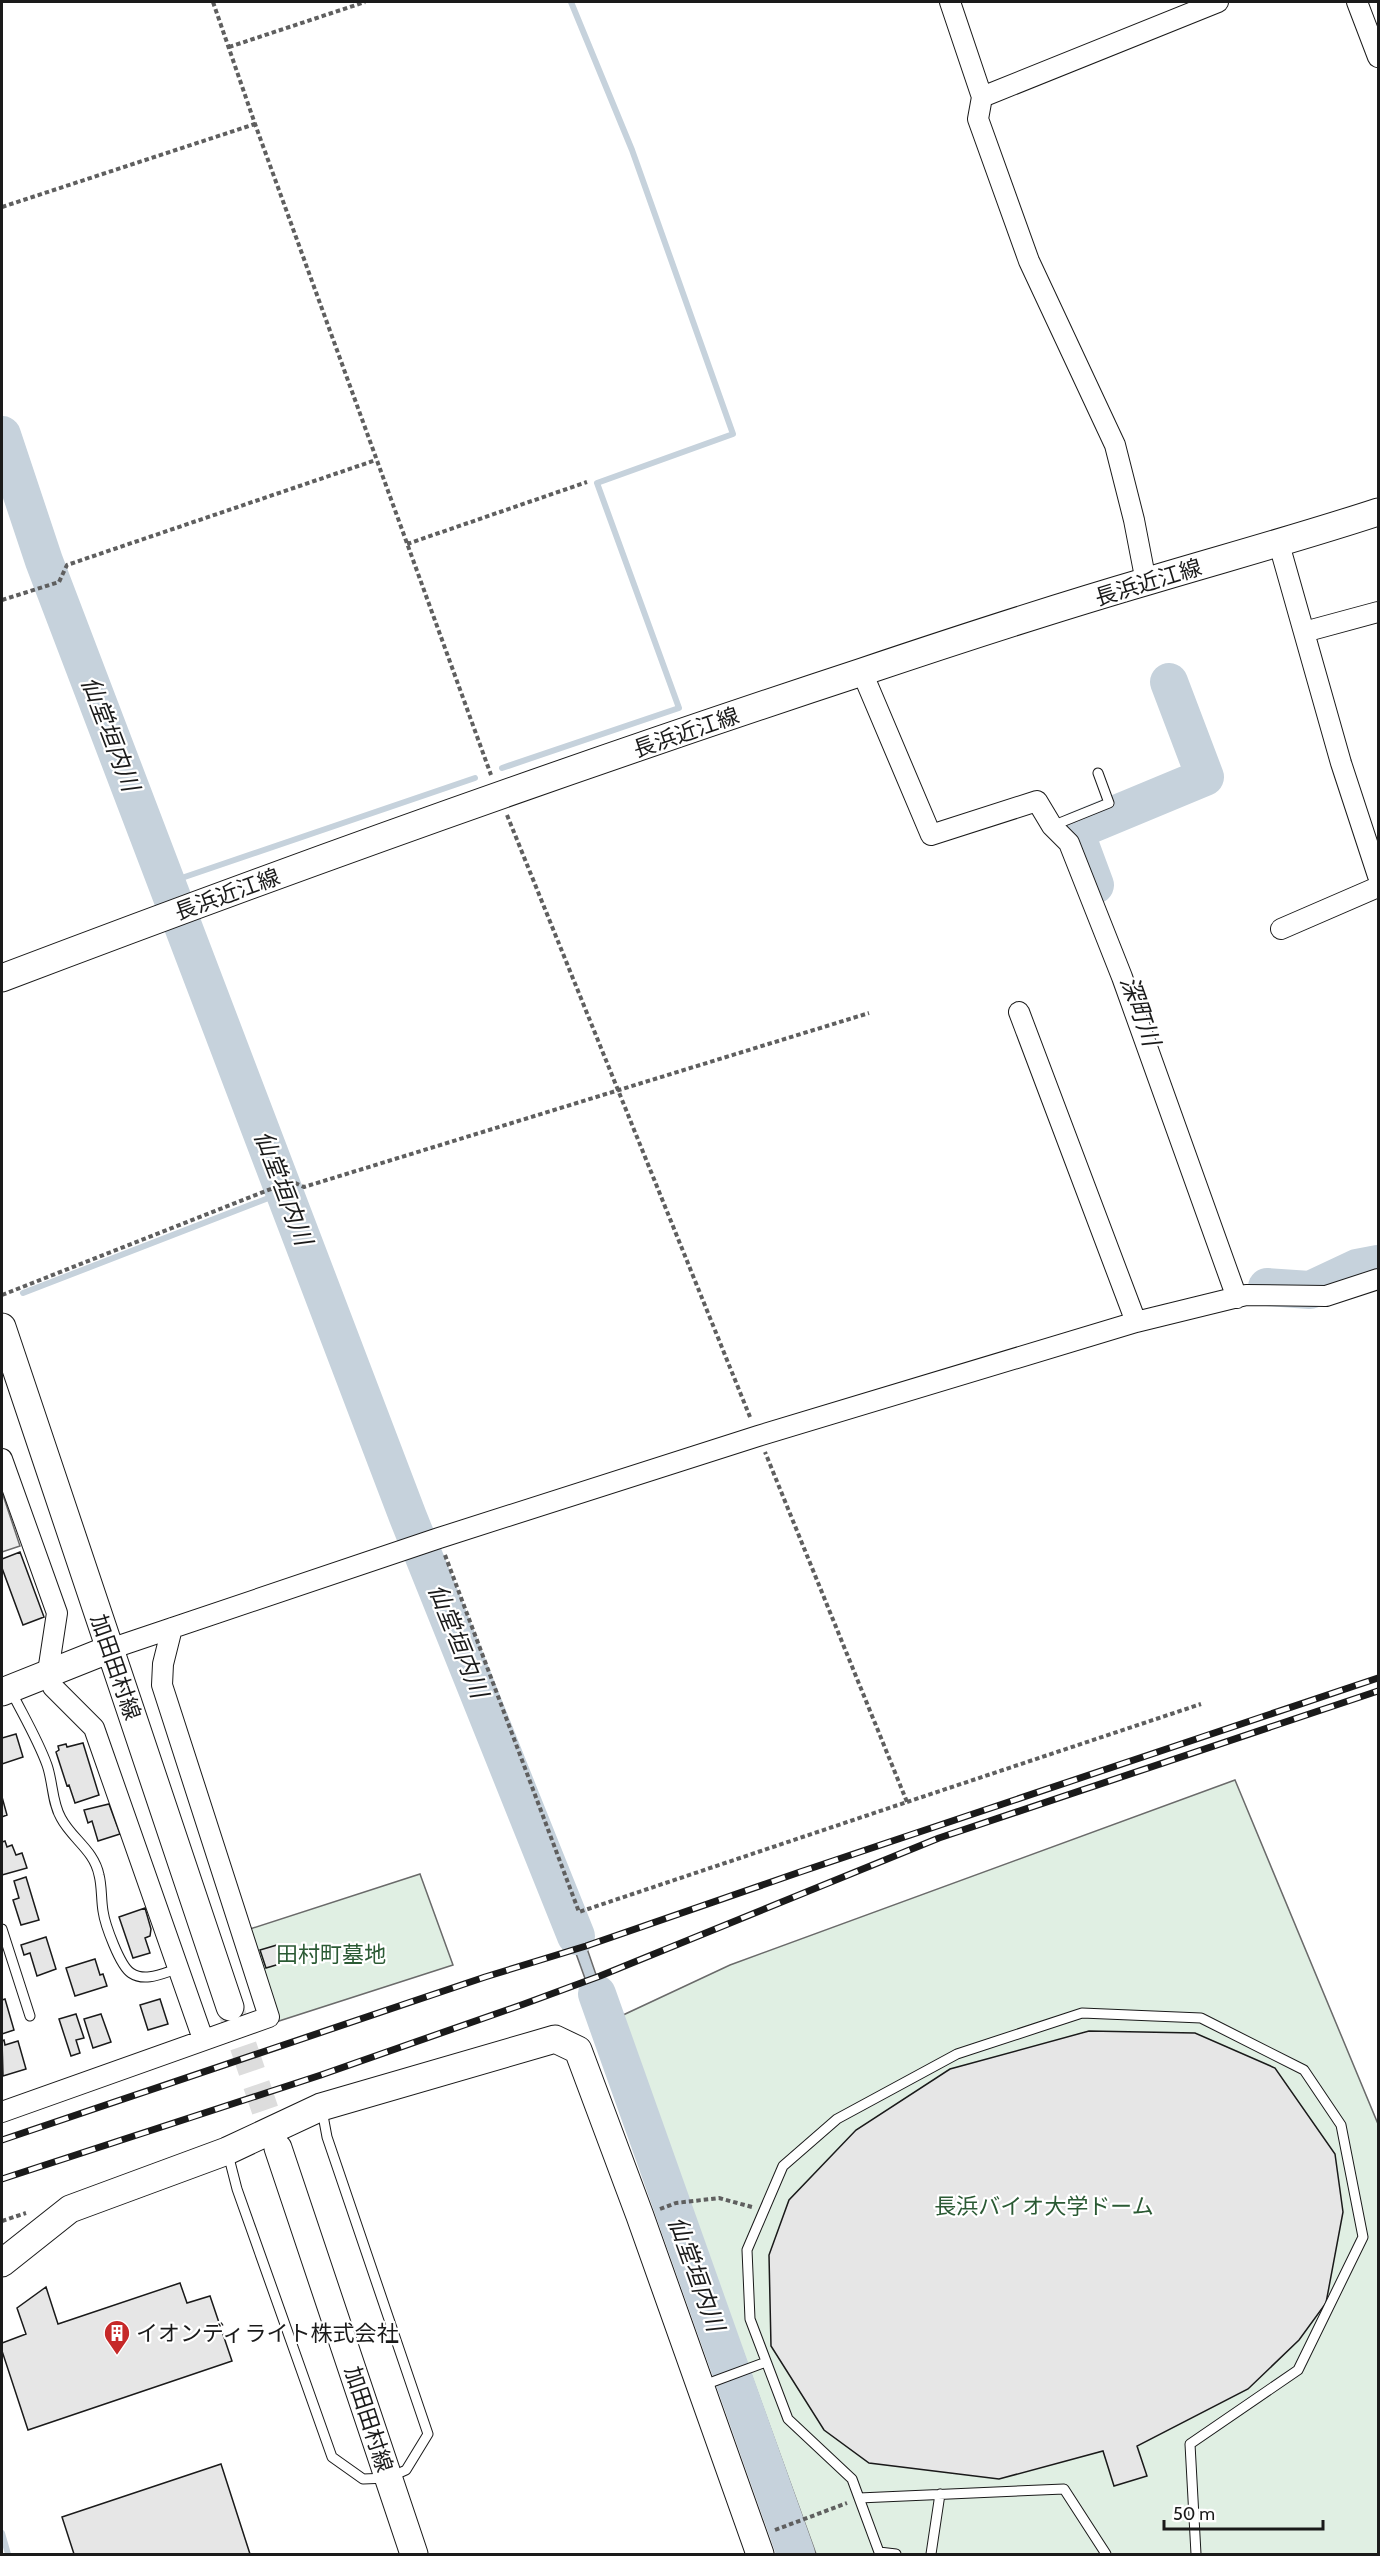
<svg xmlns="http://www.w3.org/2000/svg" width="1380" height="2556" viewBox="0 0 1380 2556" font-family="Cabin,'Noto Sans JP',sans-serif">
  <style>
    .green { fill: #e0efe3; stroke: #6a6a6a; stroke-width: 1.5 }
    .parking { fill: #ededed; stroke: #6a6a6a; stroke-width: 1.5 }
    .water { fill: #c6d2dc; stroke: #6a6a6a; stroke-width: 1.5 }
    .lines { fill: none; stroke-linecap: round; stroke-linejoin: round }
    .stream { stroke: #c6d2dc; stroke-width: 6 }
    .river { stroke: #c6d2dc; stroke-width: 38 }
    .building { fill: #e6e6e6; stroke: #1a1a1a; stroke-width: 1.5 }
    .secondary-tunnel { stroke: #ddd; stroke-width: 27; stroke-dasharray: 27 14; stroke-linecap: butt }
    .lane-casing { stroke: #1a1a1a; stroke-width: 11 }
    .street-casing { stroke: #1a1a1a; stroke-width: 22 }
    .secondary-casing { stroke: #1a1a1a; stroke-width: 29 }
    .path { stroke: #5f5f5f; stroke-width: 4; stroke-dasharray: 4.5 3; stroke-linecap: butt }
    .lane { stroke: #fff; stroke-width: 9 }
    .street { stroke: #fff; stroke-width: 20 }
    .secondary { stroke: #fff; stroke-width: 27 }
    .rail-casing { stroke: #1a1a1a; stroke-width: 7 }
    .rail { stroke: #fff; stroke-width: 4.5; stroke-dasharray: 14; stroke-linecap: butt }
    .labels { text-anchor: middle; stroke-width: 4.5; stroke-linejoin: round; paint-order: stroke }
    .street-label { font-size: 22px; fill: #1a1a1a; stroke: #fff }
    .park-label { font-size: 22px; fill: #2b5a34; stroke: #fff }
    .poi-label { font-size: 22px; fill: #1a1a1a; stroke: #fff; text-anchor: start }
    .water-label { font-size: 24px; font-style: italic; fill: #1a1a1a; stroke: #fff }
  </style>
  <rect width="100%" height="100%" fill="#fff"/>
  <!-- green -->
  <path class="green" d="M1235,1780L1378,2124V2554H816L621,2016L730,1965Z
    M420,1874L453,1965L279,2021L247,1930Z"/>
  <!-- parking -->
  <path class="parking" d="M2,1492L20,1546L2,1552Z"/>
  <!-- water -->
  <path class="water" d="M582,1934L602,1992L591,1995L570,1937Z"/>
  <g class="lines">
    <!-- stream -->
    <path class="stream" d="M502,768L679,708L597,483L733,434L632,150L571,2
      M167,883L475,778
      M23,1293L284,1192
      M2,2533L8,2554"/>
    <!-- river -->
    <path class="river" d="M2,435L44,561L408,1517L576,1936
      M1095,885L1075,831L1205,777L1169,682
      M1267,1287L1310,1290L1357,1268L1378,1264
      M597,1994L796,2554"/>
  </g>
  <!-- building -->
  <path class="building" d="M20,1552L44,1617L23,1625L2,1568V1559Z
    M16,1734L23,1757L2,1764V1738Z
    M83,1743L99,1795L75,1803L69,1785L67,1786L56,1752L59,1750L58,1746L66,1744L67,1747Z
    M2,1797L7,1815L2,1817Z
    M109,1804L120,1834L98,1841L92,1821L88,1823L84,1810Z
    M5,1841L7,1847L12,1845L16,1855L22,1853L27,1868L2,1875V1842Z
    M26,1877L39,1920L21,1925L13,1900L19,1898L14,1881Z
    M145,1908L151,1929L150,1936L145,1938L150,1953L133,1958L119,1917Z
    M46,1937L56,1969L37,1976L30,1953L24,1955L21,1945Z
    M277,1945L283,1963L266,1968L260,1950Z
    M95,1959L100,1975L103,1974L107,1986L75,1996L66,1968Z
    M5,1999L14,2030L2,2034V2000Z
    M160,1999L168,2024L148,2030L140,2005Z
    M76,2014L84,2038L76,2040L80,2053L71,2056L59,2019Z
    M101,2014L111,2042L93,2048L84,2019Z
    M1089,2031L1195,2033L1275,2068L1335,2154L1343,2212L1326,2303L1299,2340L1248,2389L1137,2446L1147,2476L1114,2486L1103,2451L999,2479L869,2463L824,2430L771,2346L769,2255L789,2200L856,2130L950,2069Z
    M4,2040L5,2045L18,2041L26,2069L3,2076L2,2041Z
    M180,2283L187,2303L210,2296L232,2361L28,2430L2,2351V2343L26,2334L17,2308L46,2287L58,2324Z
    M221,2464L250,2554H74L62,2517Z"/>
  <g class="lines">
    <!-- secondary-tunnel -->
    <path class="secondary-tunnel" d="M230,2007L278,2148"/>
    <!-- lane casing -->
    <g class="lane-casing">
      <path id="lane" d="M1052,826L1109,803L1098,773
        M11,1691C23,1715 38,1740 47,1765C53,1782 52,1803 61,1818C72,1839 94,1850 99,1875C102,1886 101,1899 103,1911C105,1925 120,1966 131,1973C146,1983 165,1972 180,1968
        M2,1929L30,2016
        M228,2154L237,2189L332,2457L363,2479L388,2478L406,2470L428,2434L327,2137L322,2110
        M704,2385L766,2362
        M859,2498L879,2552L896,2554
        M931,2554L940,2494
        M1106,2554L1064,2489L859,2498L852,2479L788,2419L750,2319L747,2250L783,2166L837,2119L957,2054L1082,2013L1201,2018L1304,2070L1341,2125L1363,2237L1298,2370L1190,2444L1196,2554"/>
    </g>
    <!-- street casing -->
    <g class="street-casing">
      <path id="street" d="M950,2L982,97L978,119L1029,261L1115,445L1134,520L1146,582
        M1357,2L1378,57
        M982,97L1218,2
        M1279,544L1341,763L1378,876
        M1304,632L1378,612
        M862,672L931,835L1037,801L1052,826L1069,843L1122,977L1237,1298
        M1281,929L1378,887
        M1019,1012L1136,1322
        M2,1459L57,1613L48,1672L53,1687L94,1728L203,2039
        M110,1649L439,1538L758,1436L1136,1322L1246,1295L1326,1296L1378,1279
        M2,2112L269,2017L162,1685L163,1664L172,1628"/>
    </g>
    <!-- secondary casing -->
    <g class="secondary-casing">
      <path id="secondary" d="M2,978C286,870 573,767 862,672C957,640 1052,609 1148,581C1225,558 1302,537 1378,512
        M2,1327L230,2007
        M2,1692L110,1649
        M278,2148L414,2554
        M2,2263L70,2209L227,2151L321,2107L555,2039L578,2050L640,2216L760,2554"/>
    </g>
    <!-- path -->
    <path class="path" d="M213,2L255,124L491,775
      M229,47L365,2
      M2,207L255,124
      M407,544L587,482
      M2,600L59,582L67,565L376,460
      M507,815L750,1417
      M2,1295L291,1181L304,1187L869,1013
      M445,1555L579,1912L907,1802L765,1452
      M907,1802L1201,1704
      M660,2209L676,2203L719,2198L752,2207
      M2,2221L26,2213
      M775,2530L847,2503"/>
    <!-- lane -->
    <use href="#lane" class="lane"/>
    <!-- street -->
    <use href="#street" class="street"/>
    <!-- secondary -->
    <use href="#secondary" class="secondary"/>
    <!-- rail casing -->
    <g class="rail-casing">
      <path id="rail" d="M2,2140L485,1977L586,1946L800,1872L1378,1678
        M2,2179L321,2075L524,2004L600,1976L939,1838L1378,1691"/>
    </g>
    <!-- rail -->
    <use href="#rail" class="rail"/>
  </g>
  <!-- icons -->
  <defs>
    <g id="building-pin" transform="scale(1.35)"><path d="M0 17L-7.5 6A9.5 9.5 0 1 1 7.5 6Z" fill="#c62828" stroke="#fff"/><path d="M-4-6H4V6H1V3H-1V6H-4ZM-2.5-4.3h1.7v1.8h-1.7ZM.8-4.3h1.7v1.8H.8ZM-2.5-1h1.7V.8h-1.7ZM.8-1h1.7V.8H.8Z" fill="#fff"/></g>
  </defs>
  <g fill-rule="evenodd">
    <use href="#building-pin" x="117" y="2333"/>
  </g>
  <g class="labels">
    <!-- street labels -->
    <g class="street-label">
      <text transform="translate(1148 582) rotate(-17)" y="8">長浜近江線</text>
      <text transform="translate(686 732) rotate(-19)" y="8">長浜近江線</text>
      <text transform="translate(227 894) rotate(-20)" y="8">長浜近江線</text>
      <text transform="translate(116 1667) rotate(71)" y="8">加田田村線</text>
      <text transform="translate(369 2419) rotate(72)" y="8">加田田村線</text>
    </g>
    <!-- park labels -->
    <g class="park-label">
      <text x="331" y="1962">田村町墓地</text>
      <text x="1044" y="2214">長浜バイオ大学ドーム</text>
    </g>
    <!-- poi labels -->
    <g class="poi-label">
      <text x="136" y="2341">イオンディライト株式会社</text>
    </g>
    <!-- water labels -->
    <g class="water-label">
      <text transform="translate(110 734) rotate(69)" y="8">仙堂垣内川</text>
      <text transform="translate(1140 1011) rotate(70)" y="8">深町川</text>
      <text transform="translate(283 1188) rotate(69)" y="8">仙堂垣内川</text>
      <text transform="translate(458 1641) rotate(68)" y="8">仙堂垣内川</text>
      <text transform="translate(696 2274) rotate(70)" y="8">仙堂垣内川</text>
    </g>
  </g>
  <!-- border -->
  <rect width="1380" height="2556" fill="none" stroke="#1a1a1a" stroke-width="6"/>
  <!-- scale -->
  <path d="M1164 2520v9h159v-9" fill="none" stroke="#1a1a1a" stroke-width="3"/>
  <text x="1173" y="2520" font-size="18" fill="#1a1a1a" stroke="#ffffff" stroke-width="4.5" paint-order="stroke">50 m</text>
</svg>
